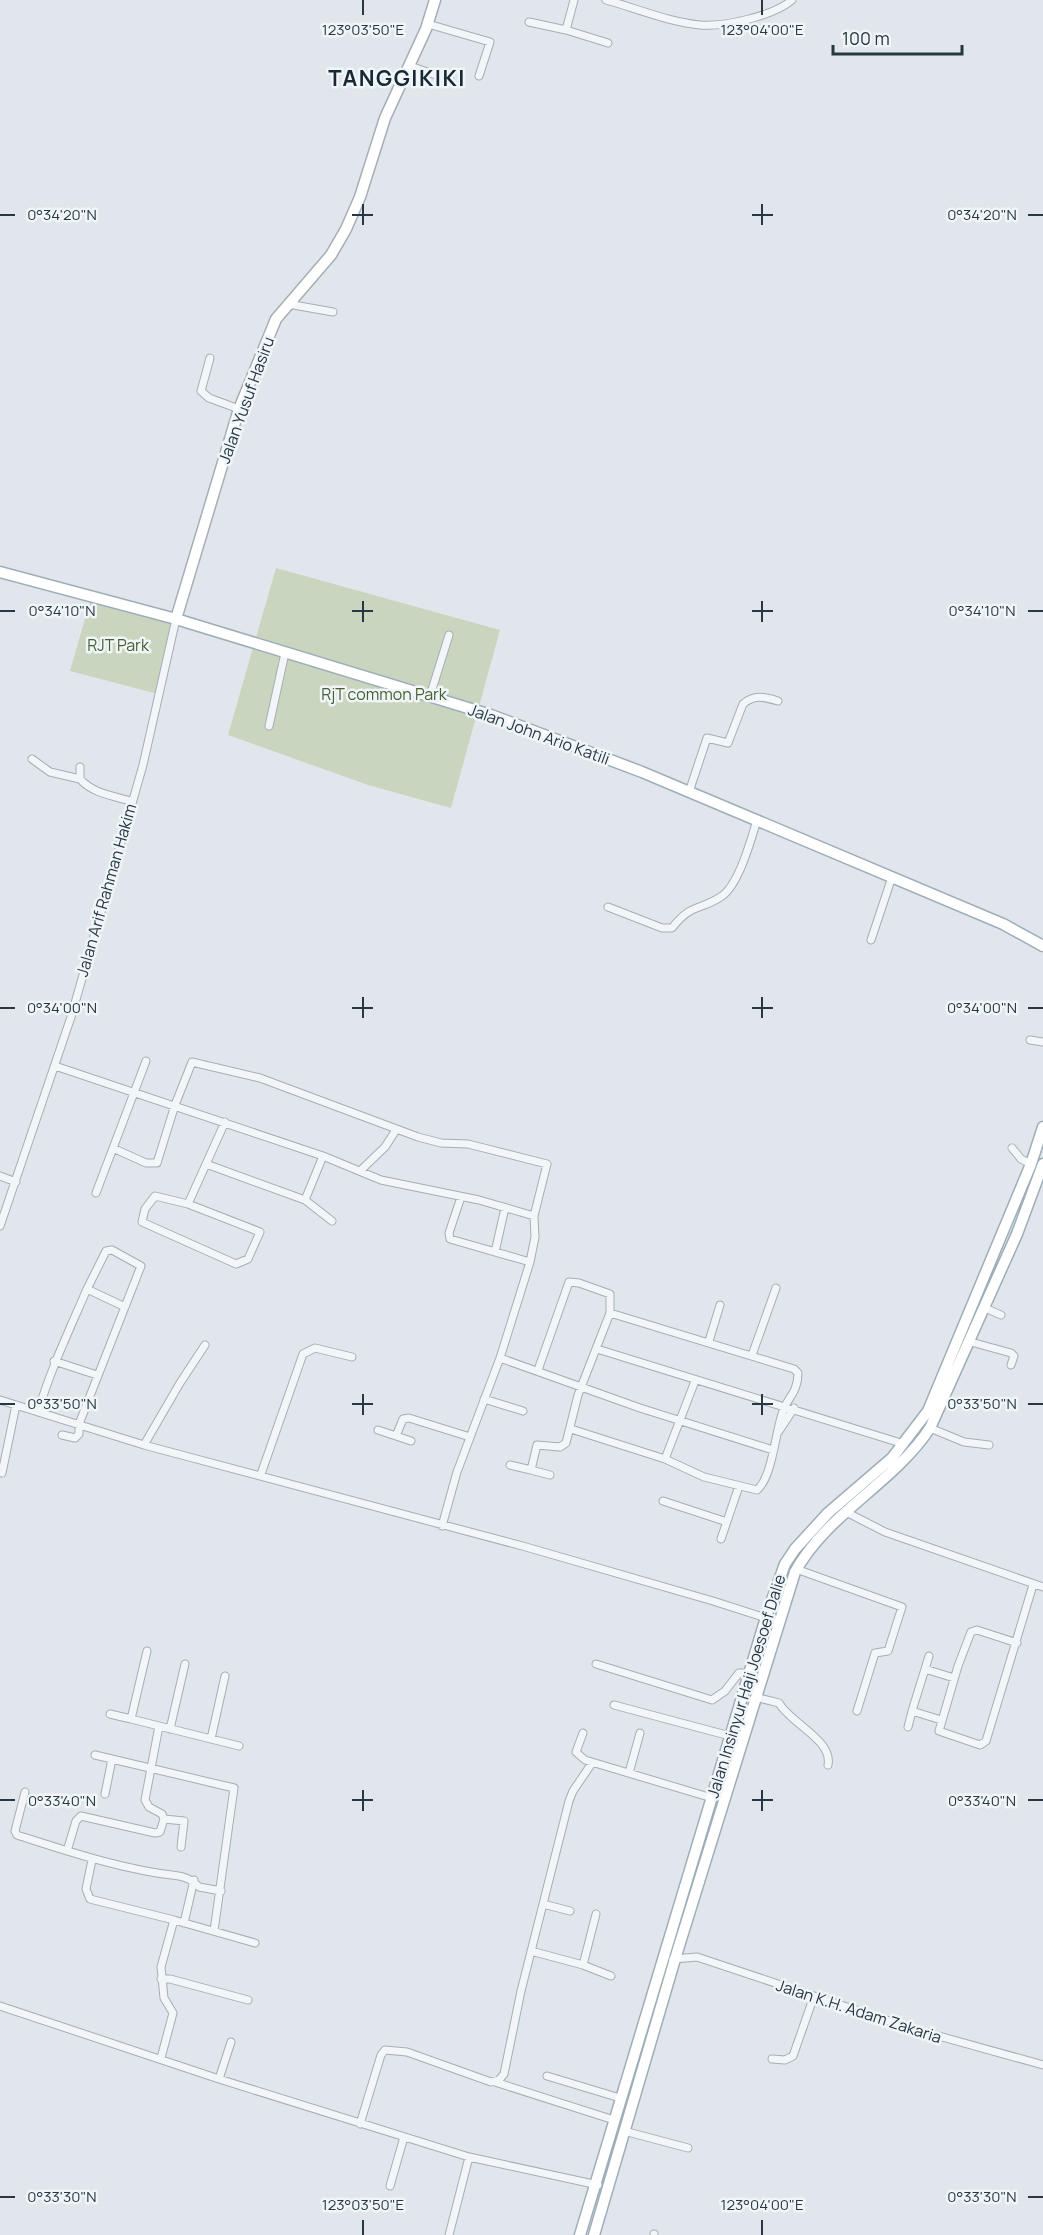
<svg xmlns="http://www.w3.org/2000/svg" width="1043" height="2235" viewBox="0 0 1043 2235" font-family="Manrope,sans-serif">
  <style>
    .green { fill: #cad5c0 }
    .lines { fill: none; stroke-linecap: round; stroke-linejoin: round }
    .minor-casing { stroke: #a5aeb6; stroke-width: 9 }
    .secondary-casing { stroke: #a5aeb6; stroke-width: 13 }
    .primary-casing { stroke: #9eaeb8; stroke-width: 13 }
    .minor { stroke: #f3f6f8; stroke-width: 7 }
    .secondary { stroke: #fff; stroke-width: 10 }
    .primary { stroke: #fff; stroke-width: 10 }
    .ticks { fill: none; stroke: #273744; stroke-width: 2 }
    .labels { text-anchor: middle; stroke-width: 5; stroke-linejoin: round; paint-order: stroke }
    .street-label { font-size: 16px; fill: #273744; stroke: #f0f5f8 }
    .park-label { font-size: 16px; fill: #456132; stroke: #f0f5f8 }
    .district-label { font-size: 22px; font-weight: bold; letter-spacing: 1.5px; fill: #192835; stroke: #f0f5f8 }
    .ticks-label { font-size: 15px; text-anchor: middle; fill: #273744; stroke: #f0f5f8; stroke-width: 5; stroke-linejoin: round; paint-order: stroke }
  </style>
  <rect width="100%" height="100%" fill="#e0e6eb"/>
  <!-- green -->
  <path class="green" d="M276,568L500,630L451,808L368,785L228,735Z
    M91,598L175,622L158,694L70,671Z"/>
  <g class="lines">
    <!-- minor casing -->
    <g class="minor-casing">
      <path id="minor" d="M606,0C636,8 668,22 700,25C724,27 774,16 792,0
        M529,22L566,30L574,0
        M428,24L490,42L479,76
        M566,30L608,43
        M410,66L450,80
        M288,304L333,312
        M210,358L201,391L209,398L239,409
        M430,696L449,635
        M269,726L285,653
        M32,759L50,772L80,779C92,793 113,796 131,801
        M80,767V779
        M689,792L707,738L728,743L743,704C754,694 765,697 778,701
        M608,907L662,928H672C691,903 700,911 722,896C739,884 751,840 757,820
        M871,940L892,877
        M1030,1040L1043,1042
        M55,1066L323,1156L381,1180L479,1200L534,1216
        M1012,1148L1021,1159L1031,1164
        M115,1149L146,1163H157L175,1105L192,1062L260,1078L418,1137L441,1143L468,1144L547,1164L534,1216L535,1237L530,1262
        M206,1164L305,1200L323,1156
        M360,1171L385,1147L396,1130
        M0,1176L16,1182
        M96,1193L146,1061
        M305,1200L332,1221
        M188,1204L155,1196L145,1209L142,1222L236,1264L248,1259L260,1232L188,1204L225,1122
        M0,1226L71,1017L143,765L176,619
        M495,1252L505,1208
        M985,1308L1001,1315
        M709,1341L720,1305
        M971,1342L1011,1353L1014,1356L1011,1365
        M597,1349L904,1444
        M752,1355L776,1288
        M500,1358L640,1408L773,1450
        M54,1361L97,1375
        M484,1399L523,1411
        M0,1400L144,1445L526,1547L713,1601L766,1618L778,1625
        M38,1412C51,1368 69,1331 87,1289L125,1307
        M930,1428L964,1442L989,1445
        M571,1429L665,1459L704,1477L757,1490C773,1476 775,1432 783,1411C788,1397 798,1392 798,1373L794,1369L610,1313
        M378,1430L396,1436L403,1419L409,1418L470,1437
        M779,1431L794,1408
        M62,1435L75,1438L79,1434V1424L141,1266L112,1250L106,1251L87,1289
        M396,1436L411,1441
        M144,1445L180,1383L205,1345
        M665,1459L695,1381
        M510,1465L531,1470L537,1445L560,1447L566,1443L578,1395L610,1313V1294L579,1283L569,1282L538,1370
        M531,1470L550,1475
        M2,1473L16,1405
        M261,1474L303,1354L315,1348L352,1357
        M663,1501L724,1521
        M846,1512L885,1532L1043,1587
        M442,1526L457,1472L500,1358L530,1262L450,1239L449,1233L461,1197
        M721,1539L739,1486
        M796,1569L902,1607L888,1651L875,1653L857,1711
        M1017,1643L977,1630L971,1632L958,1666L939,1731L980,1745L986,1741L1033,1585
        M147,1651L131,1719L159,1726L145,1800L149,1807L162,1814L164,1819L184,1821L181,1847
        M596,1664L712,1700L725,1691L739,1673H749
        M925,1669L929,1656
        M755,1697L779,1703C790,1723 833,1740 828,1765
        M614,1705L730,1736
        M110,1714L131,1719
        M941,1720L912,1711L925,1669L954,1678
        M159,1726L239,1746
        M908,1727L912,1711
        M170,1729L185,1664
        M583,1733L576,1752L585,1760L712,1798
        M211,1739L225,1676
        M95,1755L234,1788L214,1931
        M629,1773L640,1733
        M25,1792L15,1831L17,1835C64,1850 109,1865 157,1873C174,1876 187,1874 199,1887L221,1891
        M105,1794L112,1759
        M67,1851L76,1821L81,1816L155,1833L160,1832L164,1819
        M92,1860L86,1889L90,1899L174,1920
        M543,1904L570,1911
        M184,1923L194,1880
        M531,1951L583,1965L596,1914
        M673,1959L697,1957L910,2028L1043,2065
        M583,1965L611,1976
        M161,1979H170L248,2000
        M0,2006L219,2079L469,2157L598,2185
        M161,2058L173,2013L164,1998L161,1967L174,1920L255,1943
        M772,2059L785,2060L793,2056L814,1996
        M547,2076L620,2098
        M219,2079L231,2042
        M495,2082L614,2120
        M360,2124L381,2055L385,2050L407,2052L491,2082L499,2080L504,2074L521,1991L569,1801L573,1791L592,1763
        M624,2131L688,2148
        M390,2186L404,2137
        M449,2235L469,2157
        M654,2235V2234"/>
    </g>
    <!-- secondary casing -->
    <g class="secondary-casing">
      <path id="secondary" d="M176,619L239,409L276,319L331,255L346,229L360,197L385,118L426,29L435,0"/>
    </g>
    <!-- primary casing -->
    <g class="primary-casing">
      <path id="primary" d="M0,572L176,619L491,715L642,772L1003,924L1043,946
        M580,2235L768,1611L785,1564L795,1549L828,1513L892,1458L928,1411L1031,1164L1043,1127
        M594,2235L675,1959L795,1572C827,1513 893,1484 930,1428L1017,1234L1043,1164"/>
    </g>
    <!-- minor -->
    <use href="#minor" class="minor"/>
    <!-- secondary -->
    <use href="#secondary" class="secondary"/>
    <!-- primary -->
    <use href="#primary" class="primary"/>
  </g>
  <!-- ticks -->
  <path class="ticks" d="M363,0V15M762,0V15M363,204V225M762,204V225M0,215H15M352,215H373M752,215H773M1028,215H1043M363,601V622M762,601V622M0,611H15M352,611H373M752,611H773M1028,611H1043M363,997V1018M762,997V1018M0,1008H15M352,1008H373M752,1008H773M1028,1008H1043M363,1394V1415M762,1394V1415M0,1404H15M352,1404H373M752,1404H773M1028,1404H1043M363,1790V1811M762,1790V1811M0,1800H15M352,1800H373M752,1800H773M1028,1800H1043M0,2197H15M1028,2197H1043M363,2220V2235M762,2220V2235"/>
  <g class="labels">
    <!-- street labels -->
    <g class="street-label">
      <text transform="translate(246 400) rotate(-70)" y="6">Jalan Yusuf Hasiru</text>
      <text transform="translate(539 734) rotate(20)" y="6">Jalan John Ario Katili</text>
      <text transform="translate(106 890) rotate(-74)" y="6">Jalan Arif Rahman Hakim</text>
      <text transform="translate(746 1686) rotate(-73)" y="6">Jalan Insinyur Haji Joesoef Dalie</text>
      <text transform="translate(859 2011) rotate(18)" y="6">Jalan K.H. Adam Zakaria</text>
    </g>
    <!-- park labels -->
    <g class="park-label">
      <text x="118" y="651">RJT Park</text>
      <text x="384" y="700">RjT common Park</text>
    </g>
    <!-- district labels -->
    <g class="district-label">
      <text x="397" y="86">TANGGIKIKI</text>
    </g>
  </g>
  <g class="ticks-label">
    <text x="363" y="35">123°03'50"E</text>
    <text x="762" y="35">123°04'00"E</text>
    <text x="62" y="220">0°34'20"N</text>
    <text x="982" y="220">0°34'20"N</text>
    <text x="62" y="616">0°34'10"N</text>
    <text x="982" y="616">0°34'10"N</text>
    <text x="62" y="1013">0°34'00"N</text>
    <text x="982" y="1013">0°34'00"N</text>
    <text x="62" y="1409">0°33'50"N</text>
    <text x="982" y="1409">0°33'50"N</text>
    <text x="62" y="1806">0°33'40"N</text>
    <text x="982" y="1806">0°33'40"N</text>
    <text x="62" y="2202">0°33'30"N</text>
    <text x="982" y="2202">0°33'30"N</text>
    <text x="363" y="2210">123°03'50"E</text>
    <text x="762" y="2210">123°04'00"E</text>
  </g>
  <!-- scale -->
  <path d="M833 45v9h129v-9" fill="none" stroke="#273744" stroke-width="3"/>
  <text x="842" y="45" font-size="18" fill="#273744" stroke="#f0f5f8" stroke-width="4.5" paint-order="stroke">100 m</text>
</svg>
